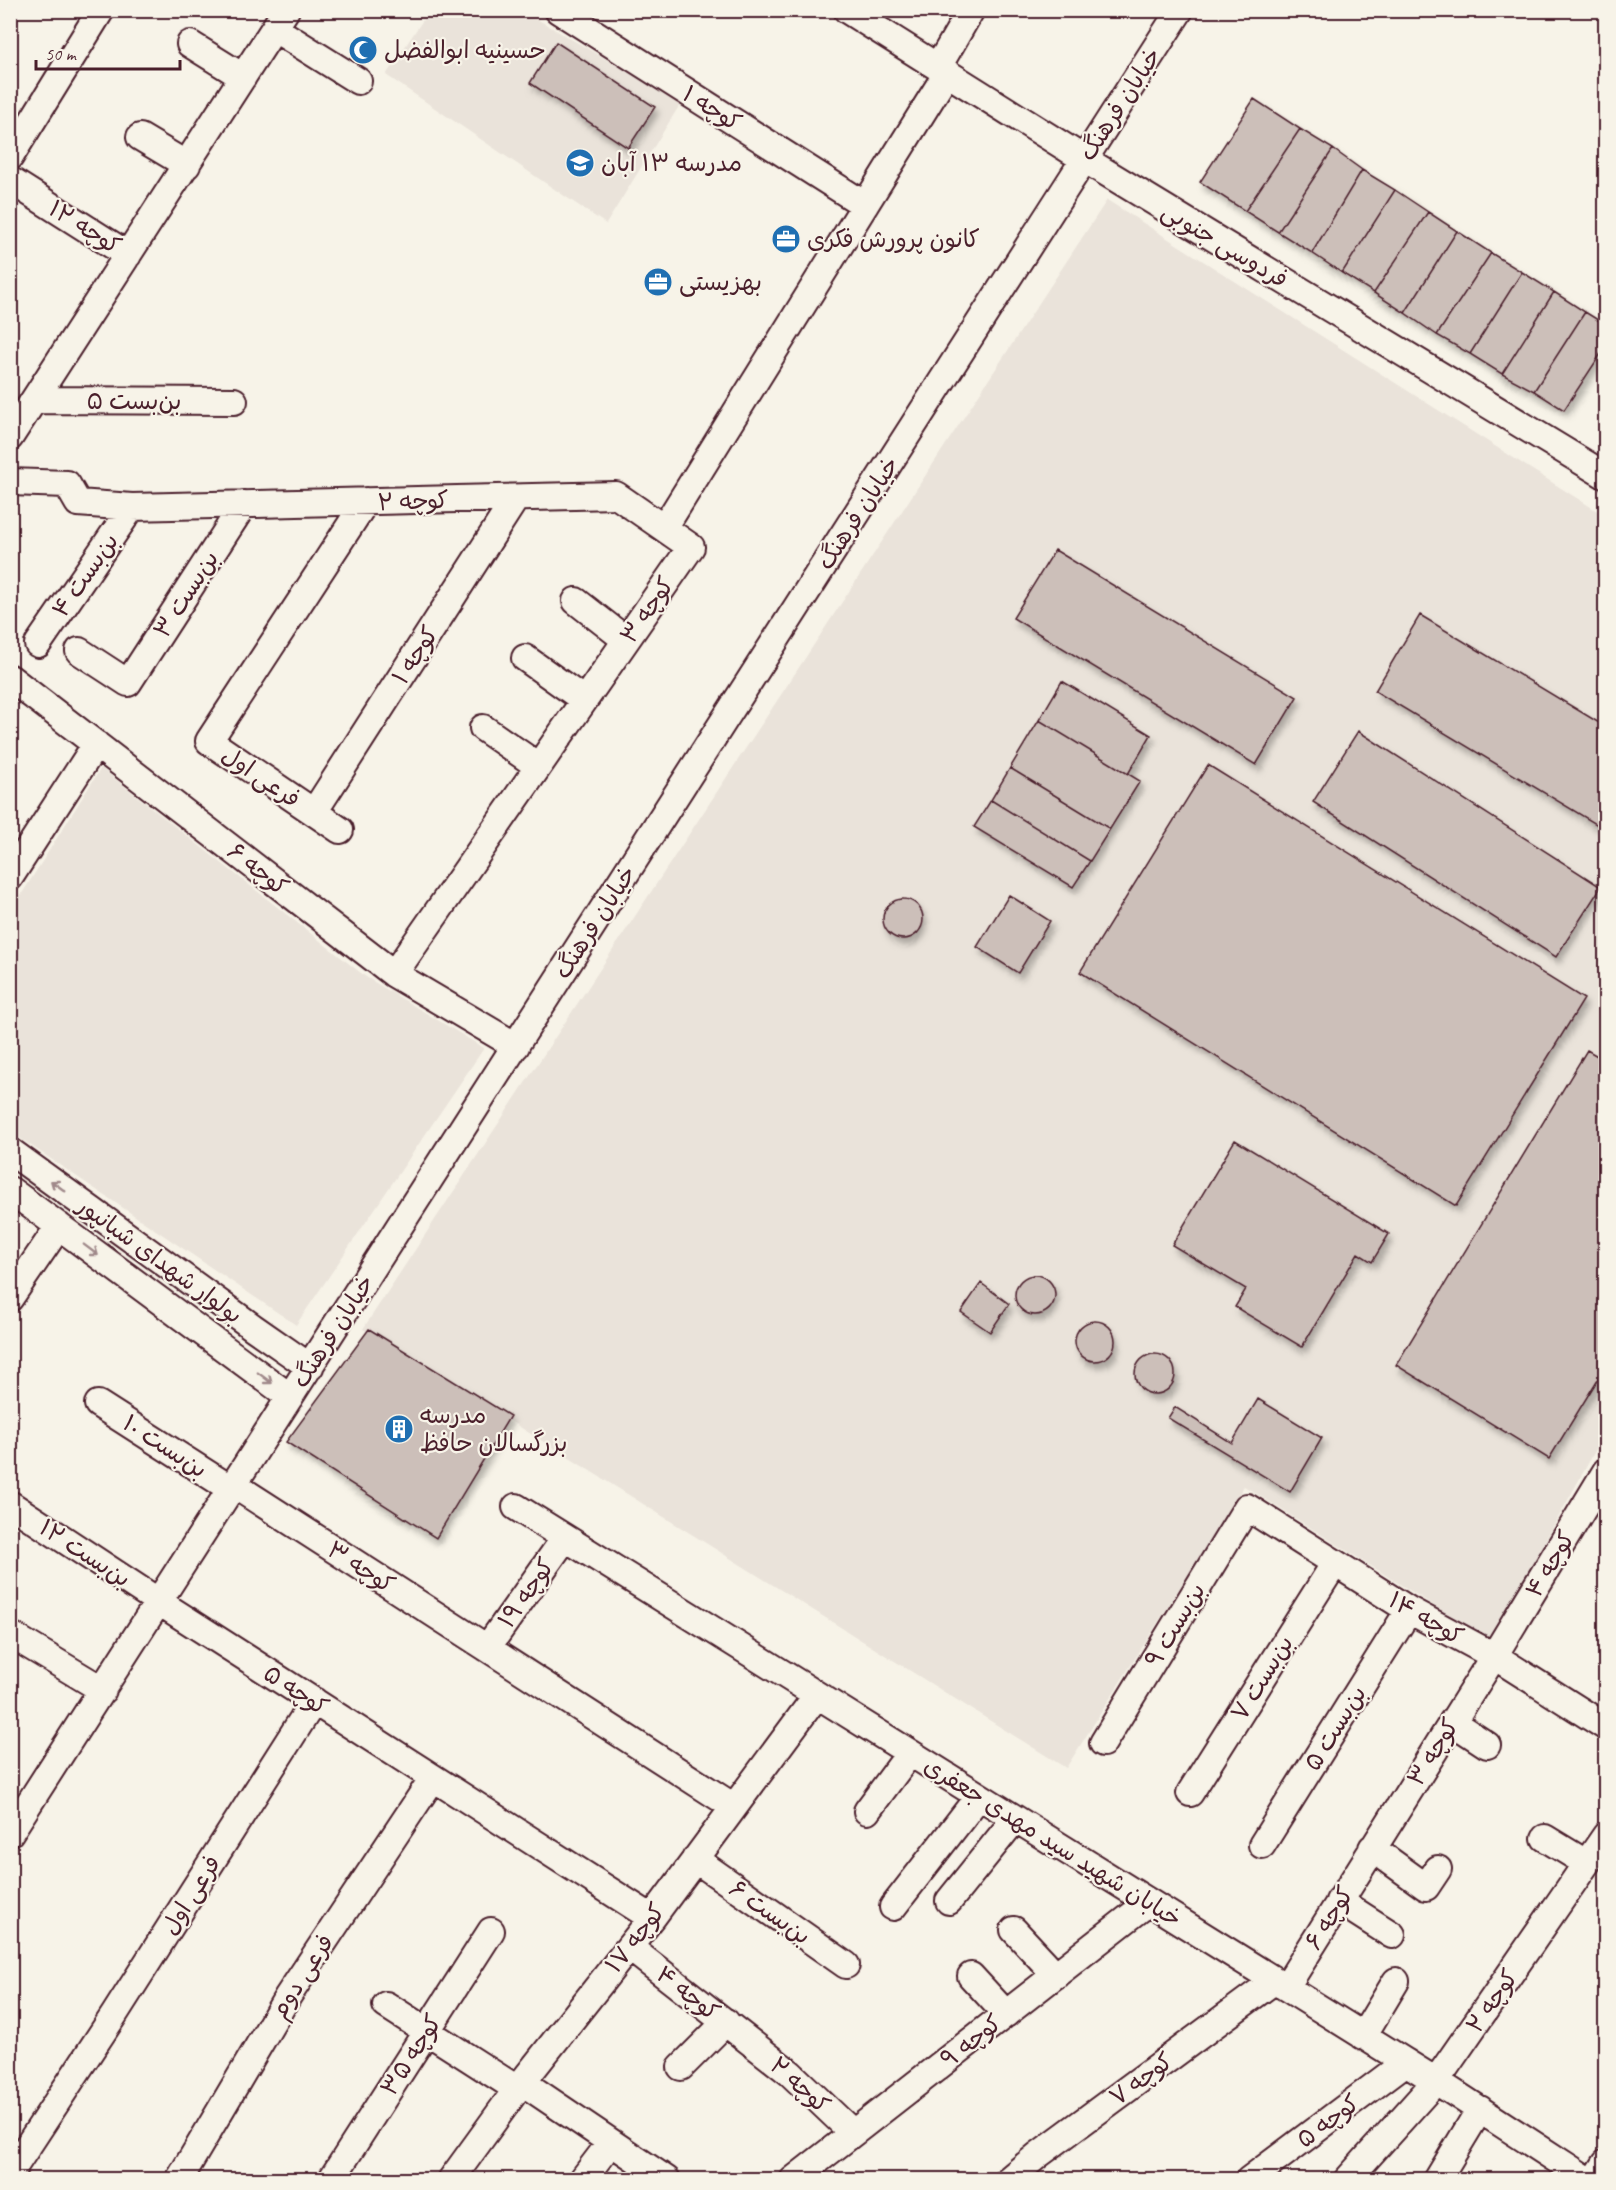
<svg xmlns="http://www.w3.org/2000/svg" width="1616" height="2190" viewBox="0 0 1616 2190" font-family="Caveat,'Playpen Sans Arabic',sans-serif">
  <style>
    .built { fill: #eae3da }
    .building { fill: #ccbfb9; stroke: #4a1f2b; stroke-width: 1.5; filter: url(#shadow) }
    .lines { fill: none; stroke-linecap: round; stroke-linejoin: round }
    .minor-casing { stroke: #4a1f2b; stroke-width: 30 }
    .minor { stroke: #f7f3e8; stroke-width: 26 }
    .oneway { stroke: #a0898a }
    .labels { text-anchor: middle; stroke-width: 4.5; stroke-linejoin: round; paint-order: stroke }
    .poi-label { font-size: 24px; fill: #4a1f2b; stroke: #f7f3e8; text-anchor: start }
    .street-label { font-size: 24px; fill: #4a1f2b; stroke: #f7f3e8 }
  </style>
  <defs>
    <filter id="shadow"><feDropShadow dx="3.5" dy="6" stdDeviation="3" flood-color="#0004"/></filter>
  </defs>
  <rect width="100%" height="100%" fill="#f7f3e8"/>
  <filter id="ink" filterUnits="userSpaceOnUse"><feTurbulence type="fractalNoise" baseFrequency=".0167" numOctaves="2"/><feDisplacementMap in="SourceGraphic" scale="12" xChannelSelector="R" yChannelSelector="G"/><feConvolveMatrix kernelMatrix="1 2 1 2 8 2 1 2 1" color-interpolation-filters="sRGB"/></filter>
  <g filter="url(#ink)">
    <!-- built -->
    <path class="built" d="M429,11H523L681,103L606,224L386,75Z
      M1107,200L1605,516V1433L1490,1641L1244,1486L1066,1768L363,1329Z
      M101,768L366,977L484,1048L296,1325L11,1132V911Z"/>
    <!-- building -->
    <path class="building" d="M556,42L655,107L628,148L530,83Z
      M1254,99L1300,129L1245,211L1200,182Z
      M1300,129L1333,149L1278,232L1245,211Z
      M1333,149L1362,170L1312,253L1278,232Z
      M1362,170L1395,190L1342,273L1312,253Z
      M1395,190L1428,212L1374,293L1342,273Z
      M1428,212L1457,231L1405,313L1374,293Z
      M1457,231L1491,253L1437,335L1405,313Z
      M1491,253L1522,272L1470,354L1437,335Z
      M1522,272L1554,292L1502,374L1470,354Z
      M1554,292L1585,312L1534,391L1502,374Z
      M1585,312L1606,325V346L1564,410L1534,391Z
      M1055,550L1297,697L1256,765L1013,618Z
      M1420,615L1606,727V830L1375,691Z
      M1062,681L1151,735L1128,774L1039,720Z
      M1039,720L1140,781L1110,829L1010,768Z
      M1358,731L1601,887L1556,957L1313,802Z
      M1208,765L1584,999L1456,1206L1080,972Z
      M1010,768L1110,829L1090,861L991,800Z
      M991,800L1090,861L1073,887L974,827Z
      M1009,895L1050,921L1018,973L977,947Z
      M883 919a20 20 0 1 1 40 0a20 20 0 1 1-40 0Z
      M1587,1050L1606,1061V1366L1549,1459L1396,1365Z
      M1235,1140L1389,1234L1372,1262L1358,1253L1302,1347L1235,1307L1246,1289L1172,1245Z
      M1015 1295a20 20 0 1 1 40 0a20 20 0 1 1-40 0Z
      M981,1283L1009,1304L990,1332L961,1312Z
      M1075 1341a20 20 0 1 1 40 0a20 20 0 1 1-40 0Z
      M369,1329L510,1416L436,1538L286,1442Z
      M1135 1374a20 20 0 1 1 40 0a20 20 0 1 1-40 0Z
      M1258,1399L1322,1438L1290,1492L1168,1418L1175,1407L1232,1443Z"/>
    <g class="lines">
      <!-- minor casing -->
      <g class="minor-casing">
        <path id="minor" d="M558,10L865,205
          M847,10L1084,159L1606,476
          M275,29L358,81
          M190,44L243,77
          M938,67L971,10
          M140,137L187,165
          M10,157L101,10
          M10,180L128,255
          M34,400L234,401
          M10,437L286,10
          M10,482L67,484L78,503L132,507L616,495L691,547L394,974
          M664,528L947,73
          M576,601L626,640
          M38,644L132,507
          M79,651L128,683L244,504
          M525,658L584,700
          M10,678L394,974L516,1046
          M483,728L538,766
          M314,812L516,498
          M340,830L209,741L366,501
          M10,877L96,744
          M10,1151L254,1328L310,1367
          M10,1190L290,1397
          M10,1298L59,1226
          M98,1404L231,1489
          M234,1485L734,1807
          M10,1504L159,1602L652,1918
          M516,1507L1436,2081L1588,2180
          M10,1634L103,1690
          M487,1648L565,1538
          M1452,1722L1487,1745
          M1103,1743L1247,1507L1409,1610L1494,1656L1606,1727
          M1190,1793L1335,1563
          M867,1811L910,1753
          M10,1833L1180,10
          M1545,1838L1586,1863
          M1262,1845L1409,1610
          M1372,1848L1426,1887L1438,1869
          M695,1859L846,1965
          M949,1901L1015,1819
          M1339,1901L1392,1935
          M893,1907L979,1796
          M1014,1930L1056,1975
          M629,1947L790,2073L853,2133
          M971,1976L1006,2014
          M1286,1987L1494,1656L1606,1471
          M386,2005L517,2089
          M1363,2036L1396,1981
          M681,2067L726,2022
          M522,2082L667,2180
          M10,2173L114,2015L314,1701
          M179,2180L288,1996L433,1778
          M331,2180L491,1931
          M451,2180L517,2089L652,1918L817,1695
          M582,2180L611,2142
          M793,2180L1149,1902
          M1008,2180L1038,2155L1275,1980
          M1249,2180L1406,2062
          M1347,2180L1436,2081L1606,1835
          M1437,2180L1480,2109
          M1595,2180L1606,2163"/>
      </g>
      <!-- minor -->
      <use href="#minor" class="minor"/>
    </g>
    <!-- one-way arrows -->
    <defs><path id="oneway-shaft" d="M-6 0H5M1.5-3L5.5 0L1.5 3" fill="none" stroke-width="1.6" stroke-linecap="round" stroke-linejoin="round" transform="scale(1.5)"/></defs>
    <g class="oneway">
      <use href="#oneway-shaft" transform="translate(58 1186) rotate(-144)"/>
      <use href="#oneway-shaft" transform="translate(91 1250) rotate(37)"/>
      <use href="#oneway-shaft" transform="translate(265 1378) rotate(37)"/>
    </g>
  </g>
  <!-- icons -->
  <defs>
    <g id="mosque-disc" transform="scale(1.5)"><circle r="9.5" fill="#1f6fb2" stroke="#f7f3e8"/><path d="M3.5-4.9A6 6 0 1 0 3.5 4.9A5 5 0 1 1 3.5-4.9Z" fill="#fff"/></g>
    <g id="school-disc" transform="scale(1.5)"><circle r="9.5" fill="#1f6fb2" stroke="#f7f3e8"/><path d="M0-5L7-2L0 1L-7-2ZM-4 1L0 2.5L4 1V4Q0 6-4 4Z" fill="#fff"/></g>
    <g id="office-disc" transform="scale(1.5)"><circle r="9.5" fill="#1f6fb2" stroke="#f7f3e8"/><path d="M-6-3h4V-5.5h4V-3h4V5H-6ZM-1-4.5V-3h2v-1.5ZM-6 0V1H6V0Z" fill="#fff"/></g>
    <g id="building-disc" transform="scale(1.5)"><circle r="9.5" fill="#1f6fb2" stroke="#f7f3e8"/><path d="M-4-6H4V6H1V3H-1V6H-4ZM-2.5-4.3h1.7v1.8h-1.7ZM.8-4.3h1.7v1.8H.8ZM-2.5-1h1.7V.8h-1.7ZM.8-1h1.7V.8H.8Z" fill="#fff"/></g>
  </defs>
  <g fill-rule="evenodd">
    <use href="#mosque-disc" x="363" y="50"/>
    <use href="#school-disc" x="580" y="163"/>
    <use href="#office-disc" x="786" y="239"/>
    <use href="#office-disc" x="658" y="282"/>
    <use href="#building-disc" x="399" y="1429"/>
  </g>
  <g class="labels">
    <!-- poi labels -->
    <g class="poi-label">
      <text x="384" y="58">حسینیه ابوالفضل</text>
      <text x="601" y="171">مدرسه ۱۳ آبان</text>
      <text x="807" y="247">کانون پرورش فکری</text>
      <text x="679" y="290">بهزیستی</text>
      <text x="420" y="1423">مدرسه<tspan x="420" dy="28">بزرگسالان حافظ</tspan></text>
    </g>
    <!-- street labels -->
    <g class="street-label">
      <text transform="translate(1120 104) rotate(-57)" y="8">خیابان فرهنگ</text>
      <text transform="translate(712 108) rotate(32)" y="8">کوچه ۱</text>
      <text transform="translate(85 227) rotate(32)" y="8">کوچه ۱۲</text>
      <text transform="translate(1225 245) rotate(31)" y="8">فردوسی جنوبی</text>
      <text x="134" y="409">بن‌بست ۵</text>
      <text transform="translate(413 501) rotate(-2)" y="8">کوچه ۲</text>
      <text transform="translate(858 513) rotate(-57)" y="8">خیابان فرهنگ</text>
      <text transform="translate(85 575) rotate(-55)" y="8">بن‌بست ۴</text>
      <text transform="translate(186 594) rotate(-57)" y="8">بن‌بست ۳</text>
      <text transform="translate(647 610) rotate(-55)" y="8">کوچه ۳</text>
      <text transform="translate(415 655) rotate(-57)" y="8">کوچه ۱</text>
      <text transform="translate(261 777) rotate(34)" y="8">فرعی اول</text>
      <text transform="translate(258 869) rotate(38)" y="8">کوچه ۶</text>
      <text transform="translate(595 922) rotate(-57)" y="8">خیابان فرهنگ</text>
      <text transform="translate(160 1260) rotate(36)" y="8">بولوار شهدای شبانپور</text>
      <text transform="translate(333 1331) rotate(-57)" y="8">خیابان فرهنگ</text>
      <text transform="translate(165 1446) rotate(33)" y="8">بن‌بست ۱۰</text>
      <text transform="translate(85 1553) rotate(33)" y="8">بن‌بست ۱۲</text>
      <text transform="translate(1550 1564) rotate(-59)" y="8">کوچه ۴</text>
      <text transform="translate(361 1567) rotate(33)" y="8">کوچه ۳</text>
      <text transform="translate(526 1593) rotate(-55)" y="8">کوچه ۱۹</text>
      <text transform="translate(1426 1618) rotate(30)" y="8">کوچه ۱۴</text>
      <text transform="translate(1175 1625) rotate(-59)" y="8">بن‌بست ۹</text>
      <text transform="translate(1262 1678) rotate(-58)" y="8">بن‌بست ۷</text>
      <text transform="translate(296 1690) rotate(33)" y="8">کوچه ۵</text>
      <text transform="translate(1335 1728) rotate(-58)" y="8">بن‌بست ۵</text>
      <text transform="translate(1433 1752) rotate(-58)" y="8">کوچه ۳</text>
      <text transform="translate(1053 1842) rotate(32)" y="8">خیابان شهید سید مهدی جعفری</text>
      <text transform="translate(191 1895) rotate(-58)" y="8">فرعی اول</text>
      <text transform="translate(770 1912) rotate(35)" y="8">بن‌بست ۶</text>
      <text transform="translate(1329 1918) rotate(-58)" y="8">کوچه ۶</text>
      <text transform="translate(635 1938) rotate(-52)" y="8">کوچه ۱۷</text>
      <text transform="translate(302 1976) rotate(-57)" y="8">فرعی دوم</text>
      <text transform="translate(688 1993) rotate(38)" y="8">کوچه ۴</text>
      <text transform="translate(1492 2001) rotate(-55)" y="8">کوچه ۲</text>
      <text transform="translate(971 2041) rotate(-38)" y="8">کوچه ۹</text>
      <text transform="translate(411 2055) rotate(-57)" y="8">کوچه ۳۵</text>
      <text transform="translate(1141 2079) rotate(-36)" y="8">کوچه ۷</text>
      <text transform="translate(800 2085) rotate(42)" y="8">کوچه ۲</text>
      <text transform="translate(1328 2121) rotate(-37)" y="8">کوچه ۵</text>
    </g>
  </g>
  <!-- margin -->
  <rect width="1616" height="2190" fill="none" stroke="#f7f3e8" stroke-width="36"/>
  <rect x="18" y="18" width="1580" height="2154" fill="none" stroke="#4a1f2b" stroke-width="2" filter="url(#ink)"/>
  <!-- scale -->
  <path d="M36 60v9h144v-9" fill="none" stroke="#4a1f2b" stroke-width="3"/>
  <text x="45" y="60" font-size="18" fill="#4a1f2b" stroke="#f7f3e8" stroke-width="4.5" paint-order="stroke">50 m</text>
</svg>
